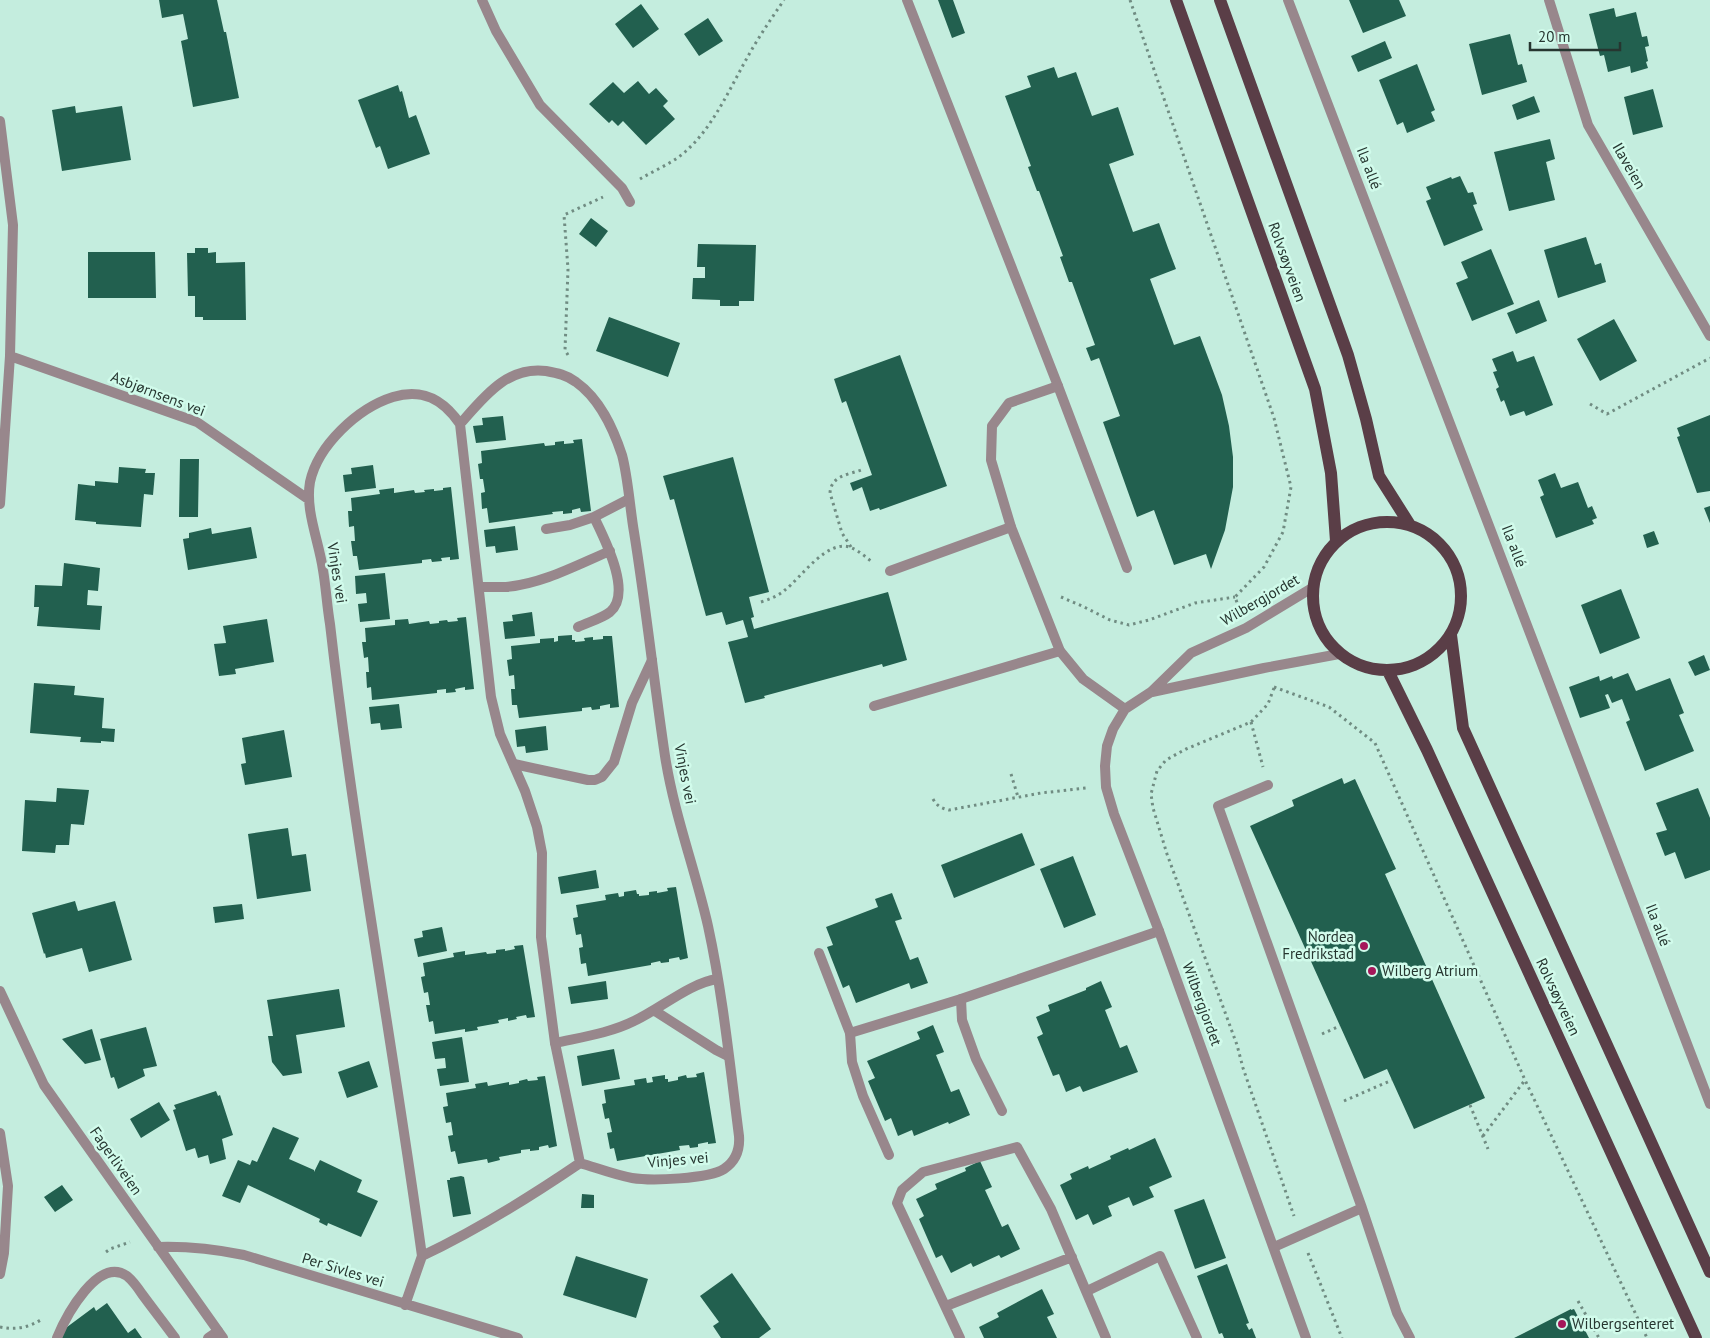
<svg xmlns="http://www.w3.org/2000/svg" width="1710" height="1338" viewBox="0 0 1710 1338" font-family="'PT Sans',sans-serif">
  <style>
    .building { fill: #22604f }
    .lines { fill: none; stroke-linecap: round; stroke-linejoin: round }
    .path { stroke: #708c82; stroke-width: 3; stroke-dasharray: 2.5 4; stroke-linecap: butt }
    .lane { stroke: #98878c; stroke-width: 10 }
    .street { stroke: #98878c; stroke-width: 10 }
    .primary { stroke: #5a3e47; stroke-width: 12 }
    .poi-dot { fill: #a5175a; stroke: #d1fbeb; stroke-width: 2 }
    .labels { text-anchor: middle; stroke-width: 5; stroke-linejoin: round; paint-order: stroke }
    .street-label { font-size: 15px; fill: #263630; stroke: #d1fbeb }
    .poi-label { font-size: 15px; fill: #263630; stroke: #d1fbeb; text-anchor: start }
  </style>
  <rect width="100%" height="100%" fill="#c4edde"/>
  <!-- building -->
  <path class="building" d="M159,0H217L224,32H226L239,98L193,107L181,41L188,39L183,14L162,18Z
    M938,0H953L965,33L952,38Z
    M1349,0H1399L1406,16L1363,33Z
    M641,4L659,29L633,48L615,24Z
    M1614,8L1616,17L1636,12L1642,37L1647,36L1649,46L1645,47L1648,61L1646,62L1648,68L1631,73L1630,66L1608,72L1604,55L1600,56L1589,14Z
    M708,18L723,41L699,56L684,34Z
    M1510,34L1518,65L1522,64L1527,82L1482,95L1469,44Z
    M1385,41L1392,58L1358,72L1351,56Z
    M1417,64L1435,110L1431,112L1435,121L1407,133L1403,122L1397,125L1379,80Z
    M1054,67L1058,78L1076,72L1092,116L1118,107L1134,155L1109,164L1133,232L1159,223L1168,248L1176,269L1150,279L1174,345L1200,336L1222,395L1229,426L1233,457V487L1225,530L1211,569L1206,554L1174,565L1154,510L1137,517L1103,422L1120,416L1099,358L1091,361L1086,348L1095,345L1072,282H1069L1060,257L1063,256L1039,191H1037L1028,167L1031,166L1005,96L1031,87L1027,76Z
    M638,81L649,94L656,88L668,101L663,106L675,119L646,145L623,121L618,126L612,120L609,123L589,104L613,82L624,93Z
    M398,85L400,92L402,91L409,118L416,115L430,154L388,169L380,146L376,148L358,100Z
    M1653,89L1663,127L1633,135L1624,97Z
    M1534,96L1540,112L1517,120L1512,105Z
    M75,106L76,113L122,106L131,160L62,171L52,110Z
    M1550,139L1555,159L1546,162L1555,200L1509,211L1494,152Z
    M1460,176L1468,193L1473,192L1477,204L1473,205L1483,230L1444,246L1426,201L1431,199L1426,187L1451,177L1452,179Z
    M591,218L608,231L596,247L579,234Z
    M1586,237L1595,265L1601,263L1606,282L1558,298L1544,250Z
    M698,244L756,245L754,301H739V306H720V300L692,299L693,278H705V267H697Z
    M195,248H208V253L216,252V263L245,262L246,320H203V317H195V296H188L187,253H195Z
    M1491,249L1514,304L1472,321L1456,283L1468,278L1461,262Z
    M88,252H155L156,298H88Z
    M1539,300L1547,321L1516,334L1507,313Z
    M609,317L680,343L668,377L596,351Z
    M1614,319L1637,361L1600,381L1577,339Z
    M1513,351L1517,362L1534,356L1553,405L1526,416L1524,411L1510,416L1504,400L1501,402L1496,389L1499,387L1493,372L1497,371L1492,359Z
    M900,355L947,486L880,510L879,508L870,511L862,487L853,491L850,483L872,475L846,401L842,403L834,379Z
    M1710,415V491L1697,493L1677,437L1680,436L1677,428Z
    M503,416L506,440L476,443L473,426L483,425L482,418Z
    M582,439L591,511L581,512L580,508L572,510V513L563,514V511L552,512L553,514L489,523L487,508L482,509L481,493L485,492L483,479H480L478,464L482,463L481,451L544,443L545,446L555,445V442L564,441V444L574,443L573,440Z
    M733,457L769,592L749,597L754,617L751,618L754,629L888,592L907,660L883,667L882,664L764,696L765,698L745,703L728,642L748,637L743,620L726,625L722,612L706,616L674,499L670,500L663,476Z
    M180,459H199L198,517H179Z
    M373,465L376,488L345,492L343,475L352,474L351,468Z
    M119,467L146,469L145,473H155L153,495L144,494L141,527L96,524V522L75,520L78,484L95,486V481L118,483Z
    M1555,473L1561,488L1578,482L1588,508L1592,506L1597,518L1592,520L1594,524L1556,538L1540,497L1544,495L1538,480Z
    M451,487L459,559L450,560V557L441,558L442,561L432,562L431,559L422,560V563L359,570L357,556H353L351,541H355L354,526L349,527L348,511H352L351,498L380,494L379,490L394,488V493L414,490L415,493L425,492L424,490L434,489V491L443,490V488Z
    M1710,506V523L1704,508Z
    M515,526L518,550L496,553L495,546L486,547L484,530Z
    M251,527L257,558L188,570L183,539L189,538V533L211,528L212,534Z
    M1654,531L1659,544L1647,548L1643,535Z
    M64,563L100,568L98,591L88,590L87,605L102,606L100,630L37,626L39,607H34L35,585L62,586Z
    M385,573L390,619L360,622L358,604L367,603L366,593L356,594L355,576Z
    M1621,589L1640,638L1600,654L1581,605Z
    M532,612L535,636L505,639L503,622L513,621L512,615Z
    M466,617L474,689L465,690V687L455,689L456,692L446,693V689L437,690V693L372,700L371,687L367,688L366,672H369L368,657L364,658L362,642H366L365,628L395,625V620L408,619L409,624L429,621L430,624L439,623V621L447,620L448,622L458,621L457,618Z
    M267,619L274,662L235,669L236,674L219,676L214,644L226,643L223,626Z
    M572,635V640H575V642L585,641L584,638L593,637V640L603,639V636H612L619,707L610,708V704L600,706V709L592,710L591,707L582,708V711L519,718L517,705H512L511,689H515L514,675L509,676L507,660L512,659L511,646L540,643V639L554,638V642L558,641V636Z
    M1704,655L1710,670L1695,676L1688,662Z
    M1628,673L1636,691L1670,678L1684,713L1679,715L1694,751L1645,771L1626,722L1630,720L1622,699L1612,703L1608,694L1605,695L1610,708L1580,718L1569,687L1599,676L1600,681L1612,676L1613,679Z
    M34,683L75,686L74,695L104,698L102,728L115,729L114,742L101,741V743L80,742L81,737L30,733Z
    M399,704L402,728L381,730L380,723L371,724L369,707Z
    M546,726L548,750L526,753L525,746L517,747L515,730Z
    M284,730L292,777L245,785L241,764L246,763L242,738Z
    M1342,778L1344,784L1355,779L1396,869L1385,874L1485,1098L1414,1129L1387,1069L1364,1079L1250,826L1294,806L1292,800Z
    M57,788L89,790L84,825L71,824L69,845H56L55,853L22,851L25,800L56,802Z
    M1698,788L1710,818V870L1685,879L1675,852L1665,856L1656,833L1667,830L1656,803Z
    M288,828L292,856L306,854L311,891L257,899L248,834Z
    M1022,833L1035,865L954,898L941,865Z
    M1073,856L1096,915L1064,928L1040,869Z
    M596,870L599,888L561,894L558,877Z
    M676,887L688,958L680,960L679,957L669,959V962L661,963L660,961L651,963V965L588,976L586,963L581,964L579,948L583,947L581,934L576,935L573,918L578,917L576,905L606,900L605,895L618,893L619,897L624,896V892L636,890L637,894H639V896L649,895V892L657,891V893L668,891L667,888Z
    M892,893L902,919L895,921L910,960L918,957L928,983L911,989L909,983L856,1003L849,985L843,988L827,947L833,945L826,927L878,907L875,899Z
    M75,901L78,911L115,901L132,960L89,972L82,948L46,958L45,953L44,954L32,913Z
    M242,904L244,919L215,923L213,907Z
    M442,927L447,951L418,957L414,939L423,937L422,931Z
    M523,945L535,1017L527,1018L526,1015L516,1017L517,1019L508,1021V1018L498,1020L499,1023L477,1027L478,1030L465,1032V1029L435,1034L433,1021L429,1022L426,1005H430L428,992L424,993L421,977L425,976L423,963L454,957L453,953L465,951V955L486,952L487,954L496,953V950L505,949V951L515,949L514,946Z
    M606,981L608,999L571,1004L568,987Z
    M1101,981L1112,1007L1105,1010L1120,1048L1127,1045L1138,1072L1083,1092L1080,1086L1066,1092L1059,1074L1053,1076L1037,1037L1043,1034L1036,1017L1050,1011L1048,1005L1086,990V988Z
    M339,989L345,1027L296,1035L302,1073L283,1076L272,1062L268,1036H273L267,1000Z
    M933,1025L944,1052L936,1055L951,1092L959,1089L970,1115L949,1124L948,1122L914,1136L912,1130L898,1136L891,1118L885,1121L868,1081L875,1078L867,1061L920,1039L917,1032Z
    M146,1027L157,1066L143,1069L145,1076L118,1089L114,1077L111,1078L100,1039Z
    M92,1029L101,1060L85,1064L62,1039Z
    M462,1037L469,1082L440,1086L437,1069L446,1068L445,1058L435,1059L432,1042Z
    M614,1049L620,1079L582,1086L577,1056Z
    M369,1061L378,1087L347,1098L338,1072Z
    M704,1072L716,1143L708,1144V1142L698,1144V1147L690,1148L689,1145L679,1146L680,1150L617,1161L614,1148L610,1149L607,1133L612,1132L609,1118L605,1119L602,1104L606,1103L604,1090L635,1085L634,1080L646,1078L647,1083L653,1082L652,1077L665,1075V1079H668V1082L678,1080V1077L686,1075L687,1078L697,1077L696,1074Z
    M545,1076L557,1146L549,1148L548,1145L539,1147V1150L530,1151V1149L521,1150V1153L499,1157L500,1160L488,1163L487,1159L458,1164L455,1151L451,1152L448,1136L453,1135L451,1122L446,1123L443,1107L448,1106L446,1093L476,1088L475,1084L487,1082L488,1086L509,1082V1085L519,1083V1081L527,1079L528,1081L538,1080L537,1077Z
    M216,1091L218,1096L220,1095L233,1135L222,1139L226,1159L210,1164L208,1155L198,1158L195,1148L186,1151L173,1110L176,1109L174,1105Z
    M159,1102L170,1120L141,1138L130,1119Z
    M273,1127L299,1138L289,1159L314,1170V1172L320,1160L362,1180L357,1192L378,1201L361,1237L328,1223L327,1226L319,1222L320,1219L248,1185L240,1203L222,1196L238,1160L250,1165L252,1160L257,1162Z
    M1155,1138L1172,1177L1149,1187L1154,1197L1133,1206L1129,1197L1108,1206L1112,1216L1093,1225L1088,1214L1076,1220L1060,1185L1072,1179L1070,1174L1088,1166L1089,1169L1111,1159L1110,1156L1128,1148L1129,1150Z
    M980,1161L992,1187L985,1190L1002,1227L1008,1224L1020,1249L1001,1258L999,1255L973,1267L971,1263L951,1273L942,1255L936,1258L919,1219L924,1216L916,1199L937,1189L935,1184L966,1171L965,1168Z
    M461,1176L464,1177L471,1214L453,1217L447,1180H450V1178Z
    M62,1185L73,1200L55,1212L44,1197Z
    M582,1194L594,1195V1208H581Z
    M1204,1199L1226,1258L1195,1269L1174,1210Z
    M576,1256L648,1279L636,1318L563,1295Z
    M1227,1264L1249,1323L1246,1324L1249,1330L1252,1328L1256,1338H1224L1222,1333L1219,1334L1197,1276Z
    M732,1273L771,1329L759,1338H721L713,1326L719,1322L700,1296Z
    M1042,1289L1054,1314L1047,1317L1057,1338H984L979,1327L999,1317L997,1313Z
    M107,1303L128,1333L135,1328L142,1338H62L63,1330L94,1307L96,1311Z
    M1571,1309V1310L1574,1309L1589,1338H1514Z"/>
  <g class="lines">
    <!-- path -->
    <path class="path" d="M1130,0L1274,418L1291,487L1283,532L1264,567L1235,597L1239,608
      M640,179C655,170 673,163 686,151C713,127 729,90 747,58C758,38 771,19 784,0
      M568,355L565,350L568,269L564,215L603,197
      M1590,404L1607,414L1710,358
      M851,547L842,533L830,493C831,476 847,475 861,470
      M1061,597L1082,606L1110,620L1129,625L1149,620L1195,603L1235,597
      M761,602C770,599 778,596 785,590C801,578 828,537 852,548C859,551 866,557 872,562
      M1274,687L1329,707L1375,743L1525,1080L1647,1338
      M1274,688L1268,704L1251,722L1186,749L1166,760L1157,771L1151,794L1153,808L1167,854L1237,1045L1243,1068L1294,1216
      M1251,722L1263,767
      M1011,774L1018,797
      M933,799C937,806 941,808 949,810L1041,793L1086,788
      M1322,1034L1340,1026
      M1344,1101L1392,1080
      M1470,1105L1488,1149
      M1483,1136L1525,1080
      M106,1252L110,1249L130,1242
      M1308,1253L1342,1338
      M1578,1301L1599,1338
      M0,1327C14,1330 29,1328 42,1319"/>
    <!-- lane -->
    <path class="lane" d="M907,0L1058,386L1127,568
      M546,529L570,525L594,517L629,499
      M890,571L1011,527
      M479,587C488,587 497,587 506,587C542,584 577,565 610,551
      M578,627C588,622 601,619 610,612C633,593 604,538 594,517
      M874,706L1060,651
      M514,764L588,780H595L602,777L614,762L632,703L652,660
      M1268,785L1218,806L1362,1208L1397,1313L1410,1338
      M655,1011L716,1050L728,1056
      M850,1033L961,999L1159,931
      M555,1043C582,1037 610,1033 634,1021C660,1009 690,983 717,979
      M1274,1247L1362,1208
      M1087,1291L1160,1256L1197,1338
      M57,1338C66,1316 98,1256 127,1276C133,1281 138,1288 142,1294C153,1309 164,1323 175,1338
      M208,1338L218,1331"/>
    <!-- street -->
    <path class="street" d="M482,0L496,31L540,105L622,188L630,202
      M1288,0L1710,1104
      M1549,0L1588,125L1710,336
      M0,121L13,225L10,356L0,504
      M10,356L197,422L308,499
      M1058,386L1009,403L992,426L991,460L1011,527L1060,651L1083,679L1125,709
      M460,424C484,397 507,366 546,371C557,373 567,375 576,382C600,399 613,428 622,455C628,477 630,509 634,532C646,607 654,682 665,756C674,814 695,869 708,926C723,995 730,1066 739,1136C740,1149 736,1161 724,1169C709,1179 651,1181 632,1178C615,1175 597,1168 580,1163
      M1152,692L1264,668L1339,654
      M819,953L850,1033L852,1062L863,1096L889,1155
      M0,991L44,1085L223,1338
      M961,999L962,1020L976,1059L1002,1111
      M0,1133L8,1186L4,1253L0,1274
      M158,1247C189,1246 214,1249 244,1255L518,1338
      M422,1256C477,1230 530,1197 580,1163
      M405,1305L422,1256C393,1045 354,835 330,624C327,606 326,588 323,570C319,541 305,511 310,482C318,445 358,408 393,397C422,388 443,399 460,424L491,697L500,734L525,791L537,827L542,853L541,937L555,1043L580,1163
      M946,1306L1072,1257
      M960,1338L897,1203L902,1190L923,1172L1017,1147L1051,1209L1106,1338
      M1306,1338L1159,931L1114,814L1106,787L1105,766L1107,746L1113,729L1125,709L1151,692L1191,653L1246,628L1312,588"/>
    <!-- primary -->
    <path class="primary" d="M1176,0L1315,389L1331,473L1336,541
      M1220,0L1348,355L1366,419L1379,476L1410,525
      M1313 596a74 74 0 1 1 148 0a74 74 0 1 1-148 0Z
      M1451,635L1463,728L1710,1272
      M1388,671L1427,750L1696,1338"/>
  </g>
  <!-- markers -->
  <g class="poi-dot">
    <circle cx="1364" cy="946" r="5"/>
    <circle cx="1372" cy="971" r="5"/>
    <circle cx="1562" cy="1324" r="5"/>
  </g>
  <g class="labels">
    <!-- street labels -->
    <g class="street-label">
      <text transform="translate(1629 166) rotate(60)" y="5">Ilaveien</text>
      <text transform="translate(1369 168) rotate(69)" y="5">Ila allé</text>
      <text transform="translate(1287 262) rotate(70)" y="5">Rolvsøyveien</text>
      <text transform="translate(158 394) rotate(21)" y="5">Asbjørnsens vei</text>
      <text transform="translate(1514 546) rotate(69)" y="5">Ila allé</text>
      <text transform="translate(337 573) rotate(81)" y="5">Vinjes vei</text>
      <text transform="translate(1260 600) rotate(-30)" y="5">Wilbergjordet</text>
      <text transform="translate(685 774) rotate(79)" y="5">Vinjes vei</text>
      <text transform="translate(1658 925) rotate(69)" y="5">Ila allé</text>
      <text transform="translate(1558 997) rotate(65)" y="5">Rolvsøyveien</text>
      <text transform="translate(1202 1004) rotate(70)" y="5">Wilbergjordet</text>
      <text transform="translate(678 1160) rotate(-5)" y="5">Vinjes vei</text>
      <text transform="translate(116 1161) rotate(55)" y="5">Fagerliveien</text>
      <text transform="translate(343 1270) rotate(17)" y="5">Per Sivles vei</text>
    </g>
    <!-- poi labels -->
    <g class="poi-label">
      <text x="1354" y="942" text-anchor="end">Nordea<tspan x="1354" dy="17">Fredrikstad</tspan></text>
      <text x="1382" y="976">Wilberg Atrium</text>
      <text x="1572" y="1329">Wilbergsenteret</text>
    </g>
  </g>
  <!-- scale -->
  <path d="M1530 42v8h90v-8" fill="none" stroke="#263630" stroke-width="2.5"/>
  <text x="1538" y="42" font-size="15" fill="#263630" stroke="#d1fbeb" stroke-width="4" paint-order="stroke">20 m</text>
</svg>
